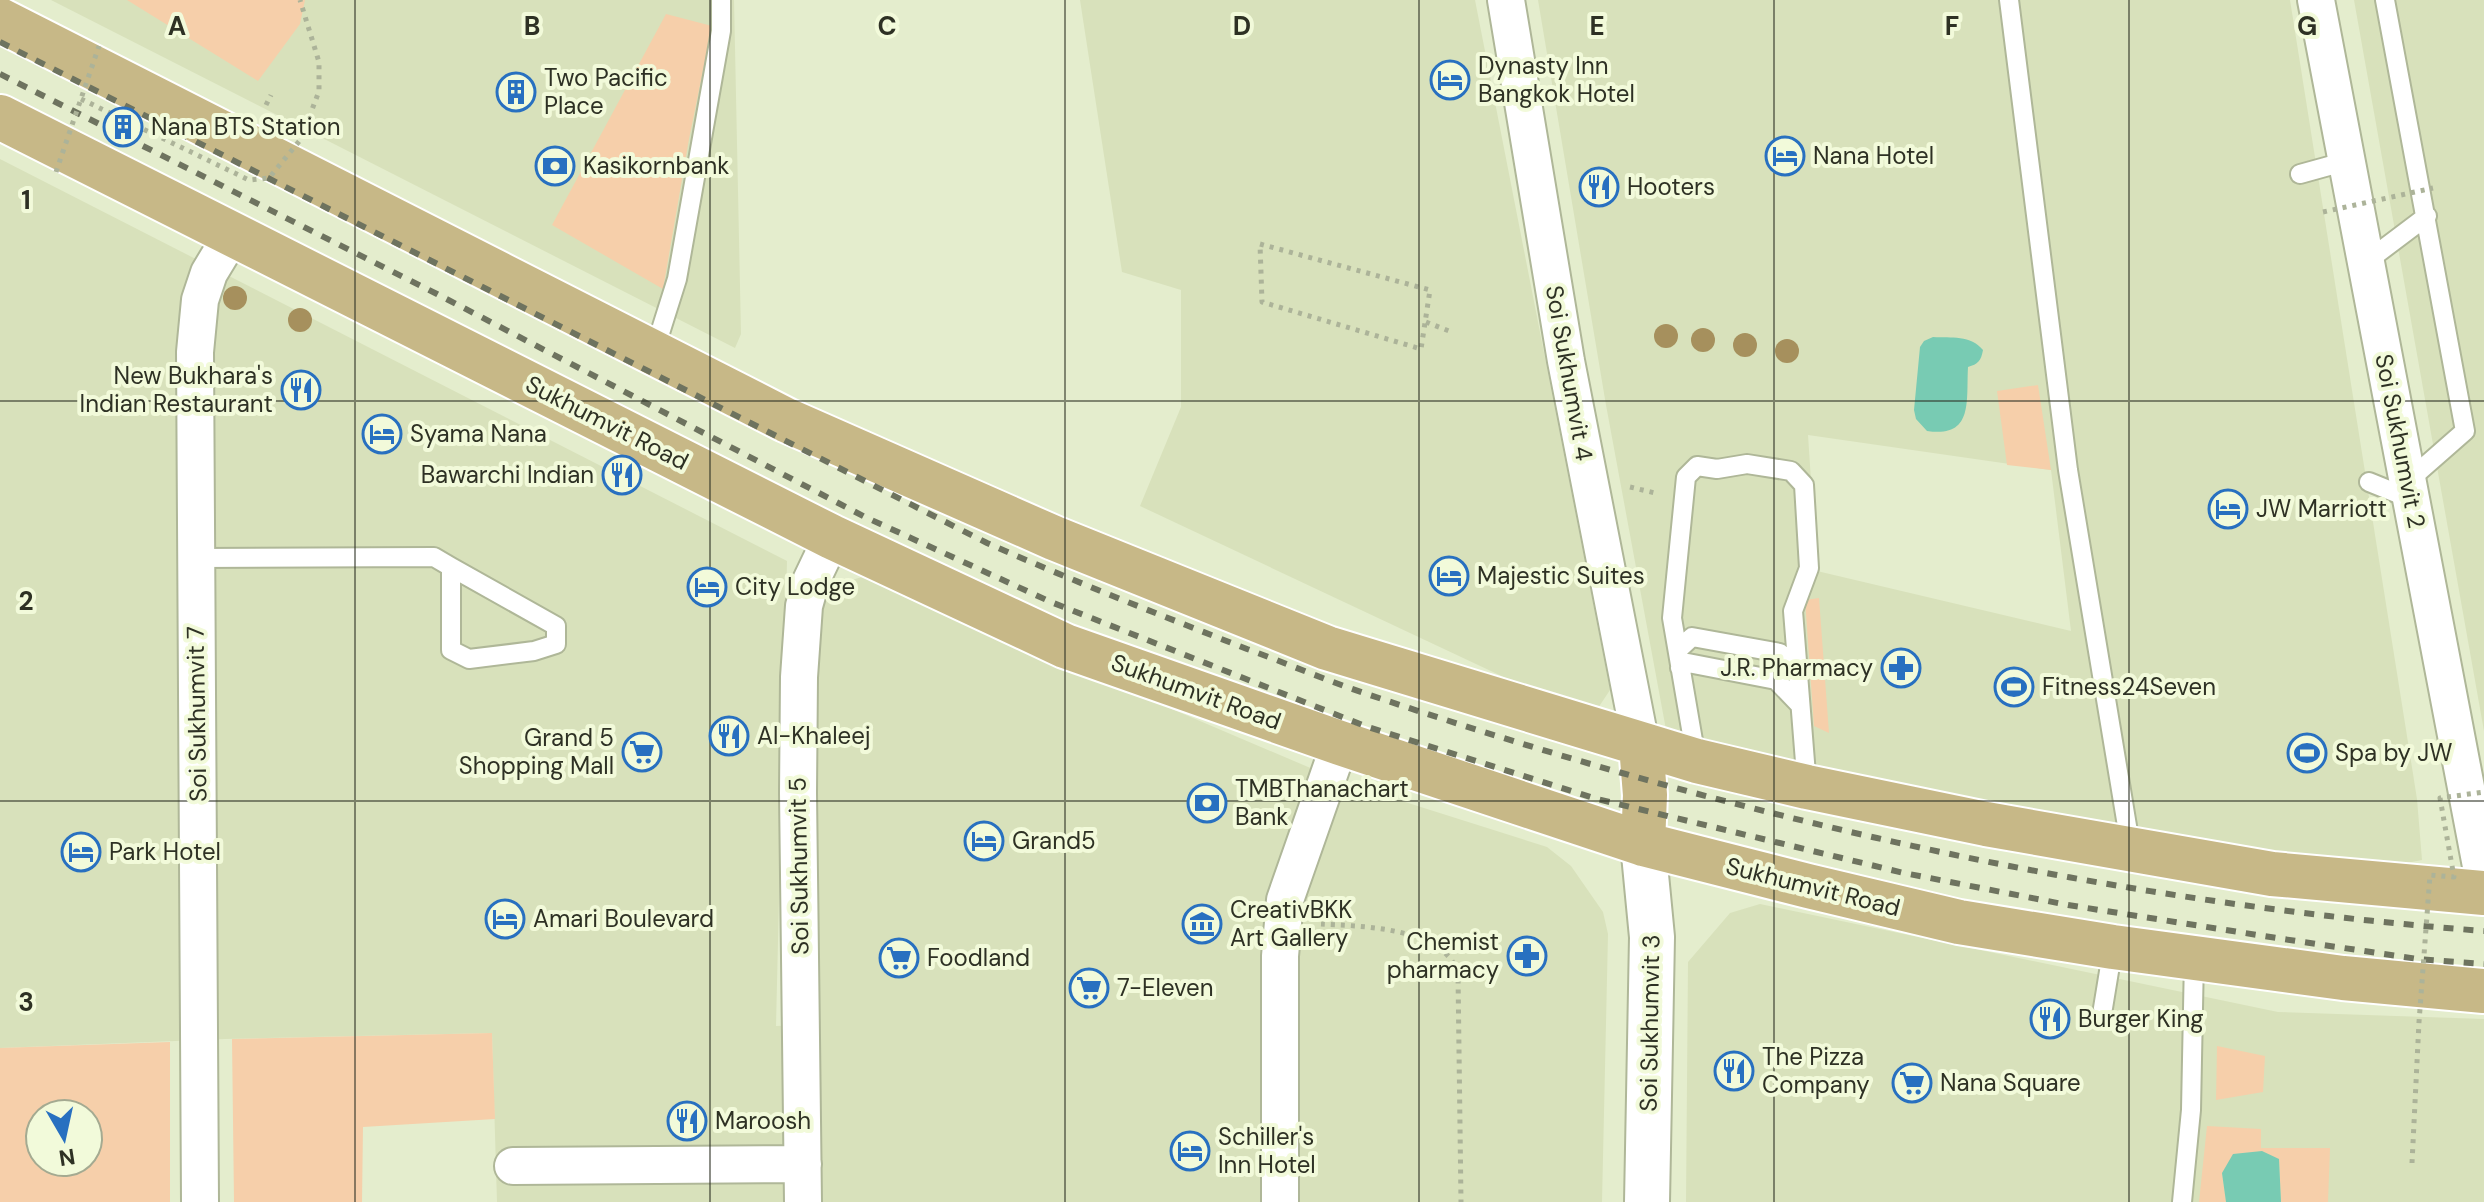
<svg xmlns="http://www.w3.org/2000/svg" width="2484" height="1202" viewBox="0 0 2484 1202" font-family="'DM Sans',sans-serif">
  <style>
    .built { fill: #d8e1bb; fill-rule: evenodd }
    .green { fill: #f6cfaa; fill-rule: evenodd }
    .water { fill: #78cbb3 }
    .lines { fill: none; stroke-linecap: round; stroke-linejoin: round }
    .service-casing { stroke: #afb798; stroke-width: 22 }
    .minor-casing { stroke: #afb798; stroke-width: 40 }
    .tertiary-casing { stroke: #afb798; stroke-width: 48 }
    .primary-casing { stroke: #fff; stroke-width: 48 }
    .path { stroke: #acb399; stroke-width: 5; stroke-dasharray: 4 6; stroke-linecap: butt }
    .service { stroke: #fff; stroke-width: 18 }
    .minor { stroke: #fff; stroke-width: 36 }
    .tertiary { stroke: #fff; stroke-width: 44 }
    .primary { stroke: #c7b887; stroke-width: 44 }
    .rail { stroke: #6e735f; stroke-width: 6; stroke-dasharray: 10 10; stroke-linecap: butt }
    .path-bridge { stroke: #acb399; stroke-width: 5; stroke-dasharray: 4 6; stroke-linecap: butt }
    .tree { fill: #a6905d }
    .grid { fill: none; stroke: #2e3124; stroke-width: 2; stroke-opacity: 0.55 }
    .labels { text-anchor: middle; stroke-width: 8; stroke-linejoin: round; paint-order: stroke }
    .poi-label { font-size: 24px; fill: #2e3124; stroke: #f2fada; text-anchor: start }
    .street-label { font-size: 24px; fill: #2e3124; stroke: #f2fada }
    .grid-label { font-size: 26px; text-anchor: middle; font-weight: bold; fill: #2e3124; stroke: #f2fada; stroke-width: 8; stroke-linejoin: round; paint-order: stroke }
  </style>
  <rect width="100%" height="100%" fill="#e4edcd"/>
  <!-- built -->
  <path class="built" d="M51,0H734L741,334L735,348Z
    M1080,0H1475L1610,690L1596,711L1561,704L1140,506L1181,407V290L1122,272Z
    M1538,0H2290L2417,799L2422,860L2376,869L2104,829L1667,735L1606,405ZM1808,435L2051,470L2071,631L1817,571Z
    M2354,0H2484V731Z
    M0,159L787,561L776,1026L811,1025V623L818,604L842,583L862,577L1348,784L1547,847L1571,866L1603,912L1608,934L1602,1202H497L492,1033L225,1039L0,1048Z
    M1760,904L2278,1012L2484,1019V1202H1686L1688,962L1730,913Z"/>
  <!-- green -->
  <path class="green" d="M127,0H305L300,24L258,81Z
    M666,14L712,26L689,139L663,289L552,225Z
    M2038,385L2051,470L2007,465L1997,391Z
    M1819,598L1829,733L1814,726L1805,600Z
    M492,1033L495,1119L363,1127L362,1202H234L232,1039Z
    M170,1042V1202H0V1048ZM40,1114H88V1162H40Z
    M2217,1046L2265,1056L2263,1092L2216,1100Z
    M2207,1126L2261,1129V1148H2330L2328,1202H2281L2279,1159L2222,1173L2226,1202H2199Z"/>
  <!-- water -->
  <path class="water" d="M1933,337C1951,338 1971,335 1983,350C1981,361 1978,364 1968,367C1966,401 1974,438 1927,431L1916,419L1914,410L1920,347L1924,341Z
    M2262,1151L2279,1159L2281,1202H2226L2222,1173L2233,1154Z"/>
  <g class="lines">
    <!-- service casing -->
    <g class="service-casing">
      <path id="service" d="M2009,0L2068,470L2131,850
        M2385,0L2465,431L2408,481
        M2300,174L2347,161
        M2366,262L2427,216
        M654,352L677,279L721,31V0
        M2369,482L2411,499
        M195,558L434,557L451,567L556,626V644L534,651L469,659L451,650V567
        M1678,650L1692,637L1780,653L1798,674
        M1680,668L1688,663L1776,680L1800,705
        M1696,758L1672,618L1686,477L1697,466L1717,469L1747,464L1791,471L1804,485L1809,568L1793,611L1807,787
        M2103,1008L2113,947
        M2182,1202L2191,1110L2194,958"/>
    </g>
    <!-- minor casing -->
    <g class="minor-casing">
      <path id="minor" d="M1506,0L1566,361L1641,745
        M2316,0L2484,882
        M513,1166L803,1164
        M200,1202L195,352L200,300L209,273L232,235
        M803,1202L798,793L799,677L804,606L811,581L832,537
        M1280,1202V956L1285,900L1340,743"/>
    </g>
    <!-- tertiary casing -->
    <g class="tertiary-casing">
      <path id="tertiary" d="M1643,844L1652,937L1647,1202"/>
    </g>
    <!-- primary casing -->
    <g class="primary-casing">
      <path id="primary" d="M0,20L786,420L1054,538L1327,648L1697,761L1807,787L1986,824L2272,874L2484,893
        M0,117L832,537L1065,646L1340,743L1643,844L1808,886L1959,922L2113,947L2343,978L2484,991
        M1641,745L1645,795L1643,844"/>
    </g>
    <!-- path -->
    <path class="path" d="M266,105L271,95
      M1260,244L1430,290L1421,349L1262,302Z
      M1426,322L1449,331
      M1630,487L1655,493
      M1321,924C1359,926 1421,927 1449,957C1453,961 1456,969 1458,974L1461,1202"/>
    <!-- service -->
    <use href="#service" class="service"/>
    <!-- minor -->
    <use href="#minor" class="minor"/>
    <!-- tertiary -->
    <use href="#tertiary" class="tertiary"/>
    <!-- primary -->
    <use href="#primary" class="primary"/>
    <!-- rail -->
    <path class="rail" d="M0,42L987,543C1073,581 1160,615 1247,649C1286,663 1325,680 1364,693C1726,815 2103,902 2484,931
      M0,74L437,294L865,517L1051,602L1365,726L1597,799L1904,873L2068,905L2283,939L2418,959L2484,964"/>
    <!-- path-bridge -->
    <path class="path-bridge" d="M81,99L249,180L269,178L301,139L319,91V62L300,0
      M56,172L99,46
      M2323,212L2433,188
      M2412,1163L2419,1022L2430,875L2454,877L2440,798L2484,792"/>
  </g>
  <!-- trees -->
  <g class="tree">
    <circle cx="235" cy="298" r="12"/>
    <circle cx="300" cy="320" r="12"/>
    <circle cx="1666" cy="336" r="12"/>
    <circle cx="1703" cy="340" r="12"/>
    <circle cx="1745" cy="345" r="12"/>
    <circle cx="1787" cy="351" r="12"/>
  </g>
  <!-- grid -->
  <path class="grid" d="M355,0V1202M710,0V1202M1065,0V1202M1419,0V1202M1774,0V1202M2129,0V1202M0,401H2484M0,801H2484"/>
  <!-- icons -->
  <defs>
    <g id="hotel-ring" transform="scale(2)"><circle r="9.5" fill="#f2fada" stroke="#2870c0" stroke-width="1.5"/><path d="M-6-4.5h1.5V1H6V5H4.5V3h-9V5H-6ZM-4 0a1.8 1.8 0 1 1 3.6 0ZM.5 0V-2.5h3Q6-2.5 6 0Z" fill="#2870c0"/></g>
    <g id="building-ring" transform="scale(2)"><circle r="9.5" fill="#f2fada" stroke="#2870c0" stroke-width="1.5"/><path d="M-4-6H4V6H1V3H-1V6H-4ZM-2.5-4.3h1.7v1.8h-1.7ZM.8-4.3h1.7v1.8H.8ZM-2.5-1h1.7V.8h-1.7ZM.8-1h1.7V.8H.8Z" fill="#2870c0"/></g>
    <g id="bank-ring" transform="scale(2)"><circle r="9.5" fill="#f2fada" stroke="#2870c0" stroke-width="1.5"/><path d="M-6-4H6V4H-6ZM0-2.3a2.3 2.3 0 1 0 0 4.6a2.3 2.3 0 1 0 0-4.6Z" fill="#2870c0"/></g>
    <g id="restaurant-ring" transform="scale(2)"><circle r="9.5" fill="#f2fada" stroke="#2870c0" stroke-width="1.5"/><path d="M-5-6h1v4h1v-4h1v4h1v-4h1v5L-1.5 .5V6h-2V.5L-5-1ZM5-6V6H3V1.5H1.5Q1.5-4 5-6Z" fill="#2870c0"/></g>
    <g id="pharmacy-ring" transform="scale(2)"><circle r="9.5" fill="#f2fada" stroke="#2870c0" stroke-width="1.5"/><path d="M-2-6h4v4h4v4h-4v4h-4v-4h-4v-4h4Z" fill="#2870c0"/></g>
    <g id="stadium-ring" transform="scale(2)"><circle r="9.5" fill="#f2fada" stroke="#2870c0" stroke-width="1.5"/><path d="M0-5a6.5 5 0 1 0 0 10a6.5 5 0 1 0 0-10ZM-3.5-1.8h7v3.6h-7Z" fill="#2870c0"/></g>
    <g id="supermarket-ring" transform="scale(2)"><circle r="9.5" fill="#f2fada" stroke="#2870c0" stroke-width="1.5"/><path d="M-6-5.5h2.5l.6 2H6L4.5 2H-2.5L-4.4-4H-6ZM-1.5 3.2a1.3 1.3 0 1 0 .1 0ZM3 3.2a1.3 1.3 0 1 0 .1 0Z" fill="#2870c0"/></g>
    <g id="museum-ring" transform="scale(2)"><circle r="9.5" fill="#f2fada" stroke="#2870c0" stroke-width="1.5"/><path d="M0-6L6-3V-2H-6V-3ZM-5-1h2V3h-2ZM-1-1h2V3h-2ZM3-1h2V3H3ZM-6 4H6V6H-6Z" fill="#2870c0"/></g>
  </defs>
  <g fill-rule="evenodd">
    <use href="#hotel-ring" x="1450" y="80"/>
    <use href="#building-ring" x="516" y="92"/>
    <use href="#building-ring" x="123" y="127"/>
    <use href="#hotel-ring" x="1785" y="156"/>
    <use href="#bank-ring" x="555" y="166"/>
    <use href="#restaurant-ring" x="1599" y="187"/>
    <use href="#restaurant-ring" x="301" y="390"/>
    <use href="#hotel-ring" x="382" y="434"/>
    <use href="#restaurant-ring" x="622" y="475"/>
    <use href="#hotel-ring" x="2228" y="509"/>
    <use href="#hotel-ring" x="1449" y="576"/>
    <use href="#hotel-ring" x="707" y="587"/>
    <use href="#pharmacy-ring" x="1901" y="668"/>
    <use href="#stadium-ring" x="2014" y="687"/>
    <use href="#restaurant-ring" x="729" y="736"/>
    <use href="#supermarket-ring" x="642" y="752"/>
    <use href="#stadium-ring" x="2307" y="753"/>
    <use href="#bank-ring" x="1207" y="803"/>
    <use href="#hotel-ring" x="984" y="841"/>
    <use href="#hotel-ring" x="81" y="852"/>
    <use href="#hotel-ring" x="505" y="919"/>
    <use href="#museum-ring" x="1202" y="924"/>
    <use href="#pharmacy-ring" x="1527" y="956"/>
    <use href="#supermarket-ring" x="899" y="958"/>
    <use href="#supermarket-ring" x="1089" y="988"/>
    <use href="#restaurant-ring" x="2050" y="1019"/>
    <use href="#restaurant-ring" x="1734" y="1071"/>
    <use href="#supermarket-ring" x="1912" y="1083"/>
    <use href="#restaurant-ring" x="687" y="1121"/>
    <use href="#hotel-ring" x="1190" y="1151"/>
  </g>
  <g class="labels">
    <!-- poi labels -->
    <g class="poi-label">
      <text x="1478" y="74">Dynasty Inn<tspan x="1478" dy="28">Bangkok Hotel</tspan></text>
      <text x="544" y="86">Two Pacific<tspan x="544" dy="28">Place</tspan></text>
      <text x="151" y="135">Nana BTS Station</text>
      <text x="1813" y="164">Nana Hotel</text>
      <text x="583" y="174">Kasikornbank</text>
      <text x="1627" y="195">Hooters</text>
      <text x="273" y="384" text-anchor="end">New Bukhara's<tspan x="273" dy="28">Indian Restaurant</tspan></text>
      <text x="410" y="442">Syama Nana</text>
      <text x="594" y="483" text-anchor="end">Bawarchi Indian</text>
      <text x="2256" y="517">JW Marriott</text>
      <text x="1477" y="584">Majestic Suites</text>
      <text x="735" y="595">City Lodge</text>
      <text x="1873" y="676" text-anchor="end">J.R. Pharmacy</text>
      <text x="2042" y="695">Fitness24Seven</text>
      <text x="757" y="744">Al-Khaleej</text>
      <text x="614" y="746" text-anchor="end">Grand 5<tspan x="614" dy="28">Shopping Mall</tspan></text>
      <text x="2335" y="761">Spa by JW</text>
      <text x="1235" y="797">TMBThanachart<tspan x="1235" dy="28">Bank</tspan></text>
      <text x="1012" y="849">Grand5</text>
      <text x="109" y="860">Park Hotel</text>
      <text x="1230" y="918">CreativBKK<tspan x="1230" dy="28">Art Gallery</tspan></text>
      <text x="533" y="927">Amari Boulevard</text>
      <text x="1499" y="950" text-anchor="end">Chemist<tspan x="1499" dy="28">pharmacy</tspan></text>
      <text x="927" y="966">Foodland</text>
      <text x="1117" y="996">7-Eleven</text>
      <text x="2078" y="1027">Burger King</text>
      <text x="1762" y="1065">The Pizza<tspan x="1762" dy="28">Company</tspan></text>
      <text x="1940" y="1091">Nana Square</text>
      <text x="715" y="1129">Maroosh</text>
      <text x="1218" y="1145">Schiller's<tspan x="1218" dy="28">Inn Hotel</tspan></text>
    </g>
    <!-- street labels -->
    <g class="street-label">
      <text transform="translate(1569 373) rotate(80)" y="8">Soi Sukhumvit 4</text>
      <text transform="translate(607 423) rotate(27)" y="8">Sukhumvit Road</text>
      <text transform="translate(2400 441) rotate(79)" y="8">Soi Sukhumvit 2</text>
      <text transform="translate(1196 692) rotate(20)" y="8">Sukhumvit Road</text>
      <text transform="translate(197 714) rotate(-91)" y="8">Soi Sukhumvit 7</text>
      <text transform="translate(799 866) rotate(-91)" y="8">Soi Sukhumvit 5</text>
      <text transform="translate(1813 887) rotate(14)" y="8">Sukhumvit Road</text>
      <text transform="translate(1650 1023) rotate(-89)" y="8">Soi Sukhumvit 3</text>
    </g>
  </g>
  <g class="grid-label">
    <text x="177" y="35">A</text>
    <text x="532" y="35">B</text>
    <text x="887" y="35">C</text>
    <text x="1242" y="35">D</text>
    <text x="1597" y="35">E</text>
    <text x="1952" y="35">F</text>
    <text x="2307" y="35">G</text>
    <text x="26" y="209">1</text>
    <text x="26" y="610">2</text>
    <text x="26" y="1011">3</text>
  </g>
  <!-- north arrow -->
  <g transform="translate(64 1138) rotate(171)"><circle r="38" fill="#f2fada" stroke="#a4aa91" stroke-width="2"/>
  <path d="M0-6L14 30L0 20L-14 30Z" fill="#2870c0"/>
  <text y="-12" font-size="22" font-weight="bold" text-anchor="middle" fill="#2e3124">N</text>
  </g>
</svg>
